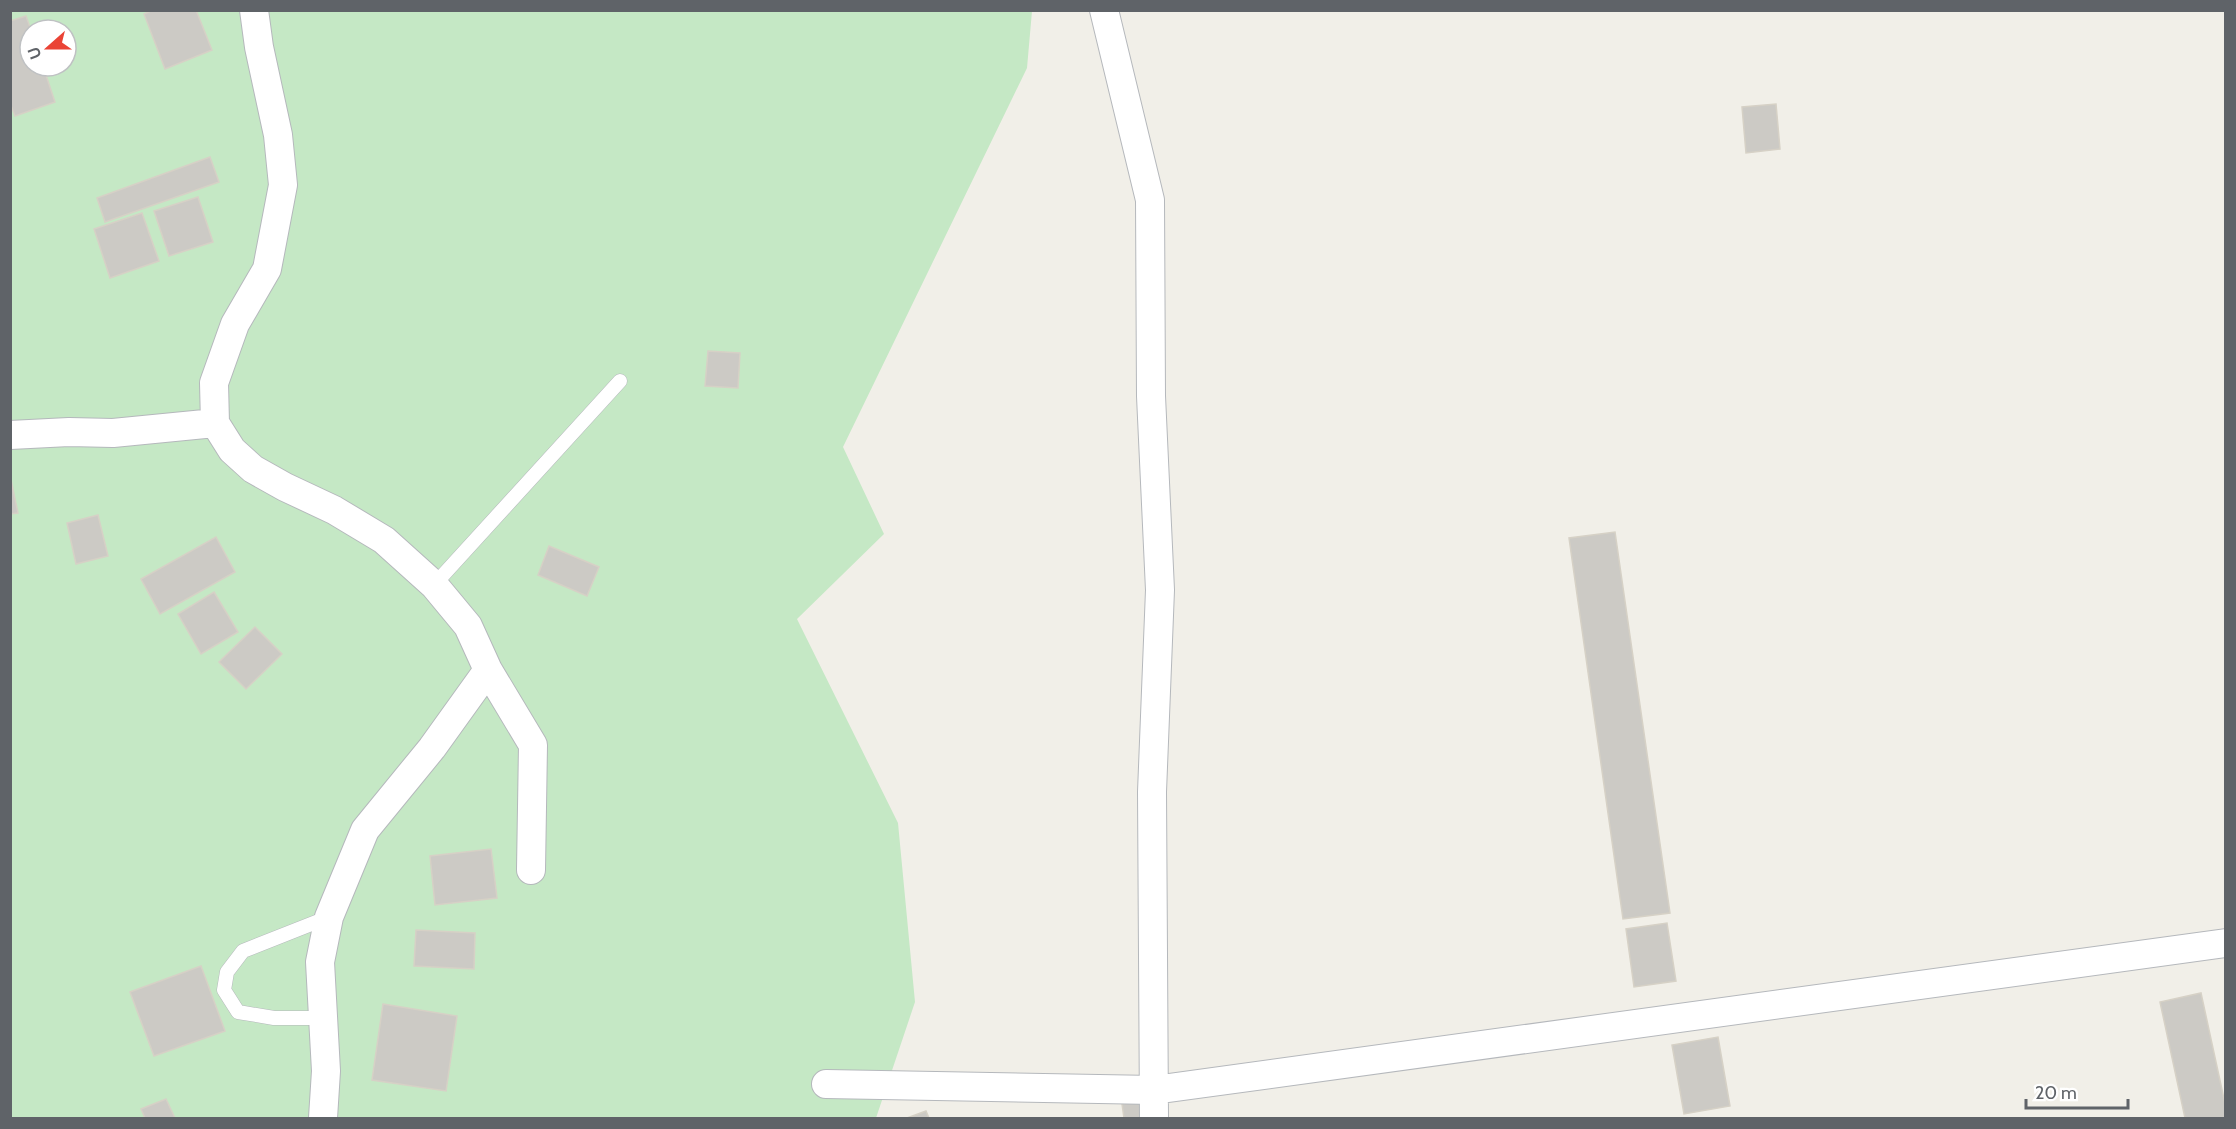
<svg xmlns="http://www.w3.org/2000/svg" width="2236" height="1129" viewBox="0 0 2236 1129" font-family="Cabin,sans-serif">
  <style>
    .green { fill: #c5e8c5; fill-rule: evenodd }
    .building { fill: #cccac5; stroke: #d6d1c6; stroke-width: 1.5 }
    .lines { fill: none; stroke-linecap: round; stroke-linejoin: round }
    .lane-casing { stroke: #b5b8bc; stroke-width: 15 }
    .street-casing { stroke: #b5b8bc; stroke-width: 30 }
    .lane { stroke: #fff; stroke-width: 14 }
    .street { stroke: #fff; stroke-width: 28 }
  </style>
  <rect width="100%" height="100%" fill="#f1efe8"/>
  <!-- green -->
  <path class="green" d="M10,11H1032L1027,68L843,447L884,534L797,619L898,823L915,1002L876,1118H11ZM30,30H66V66H30Z"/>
  <!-- building -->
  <path class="building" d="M153,10H196L212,50L165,69L144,14Z
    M26,16L31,30L30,66H43L55,102L15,116L10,103V21Z
    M1776,104L1780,149L1746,153L1742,107Z
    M210,157L219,182L105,222L97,198Z
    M198,197L213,242L169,256L154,211Z
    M142,213L159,261L110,278L94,229Z
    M708,351L740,353L738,388L705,386Z
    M10,475L18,513L10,514Z
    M98,515L108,556L76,564L67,523Z
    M1615,532L1670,913L1623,919L1569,538Z
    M216,537L235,572L160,614L141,579Z
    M549,546L599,567L587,596L538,575Z
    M214,592L238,632L201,654L178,614Z
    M255,627L282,654L246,689L219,662Z
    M491,849L497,898L435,905L430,856Z
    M1667,923L1676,981L1634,987L1626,929Z
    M416,930L475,933L474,969L414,966Z
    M201,966L225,1031L154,1056L130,992Z
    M2201,993L2226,1108V1118H2185L2160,1002Z
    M383,1004L457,1016L446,1091L372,1080Z
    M1718,1037L1730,1106L1684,1114L1672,1045Z
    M166,1099L175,1118H145L141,1109Z
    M1141,1101L1144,1118H1124L1122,1104Z
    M926,1111L929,1118H907Z"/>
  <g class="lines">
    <!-- lane casing -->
    <g class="lane-casing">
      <path id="lane" d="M434,585L620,381
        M324,1018H274L238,1012L224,990L227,972L243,951L329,917"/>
    </g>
    <!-- street casing -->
    <g class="street-casing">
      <path id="street" d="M254,10L259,47L278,135L283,185L267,269L235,324L214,383L215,423L232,450L253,469L285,487L334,510L384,540L434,585L468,626L488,670L533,745L531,870
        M1104,10L1150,200L1151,396L1160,590L1152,792L1154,1118
        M10,435L69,432L113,433L215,423
        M826,1084L1154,1090L2226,943
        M323,1118L326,1071L320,962L329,917L365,830L432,748L488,670"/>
    </g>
    <!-- lane -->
    <use href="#lane" class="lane"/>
    <!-- street -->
    <use href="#street" class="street"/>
  </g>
  <!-- border -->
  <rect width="2236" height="1129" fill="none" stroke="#5f6368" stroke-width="24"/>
  <!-- north arrow -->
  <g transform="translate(48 48) rotate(249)"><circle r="28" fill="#ffffff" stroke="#bfc1c3" stroke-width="1.5"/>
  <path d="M0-4.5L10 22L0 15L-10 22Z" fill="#ea4335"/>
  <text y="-9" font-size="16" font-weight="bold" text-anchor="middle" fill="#5f6368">U</text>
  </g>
  <!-- scale -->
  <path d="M2026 1099v9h102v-9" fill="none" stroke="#5f6368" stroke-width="3"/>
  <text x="2035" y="1099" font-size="18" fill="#5f6368" stroke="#ffffff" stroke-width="4.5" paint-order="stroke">20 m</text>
</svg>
